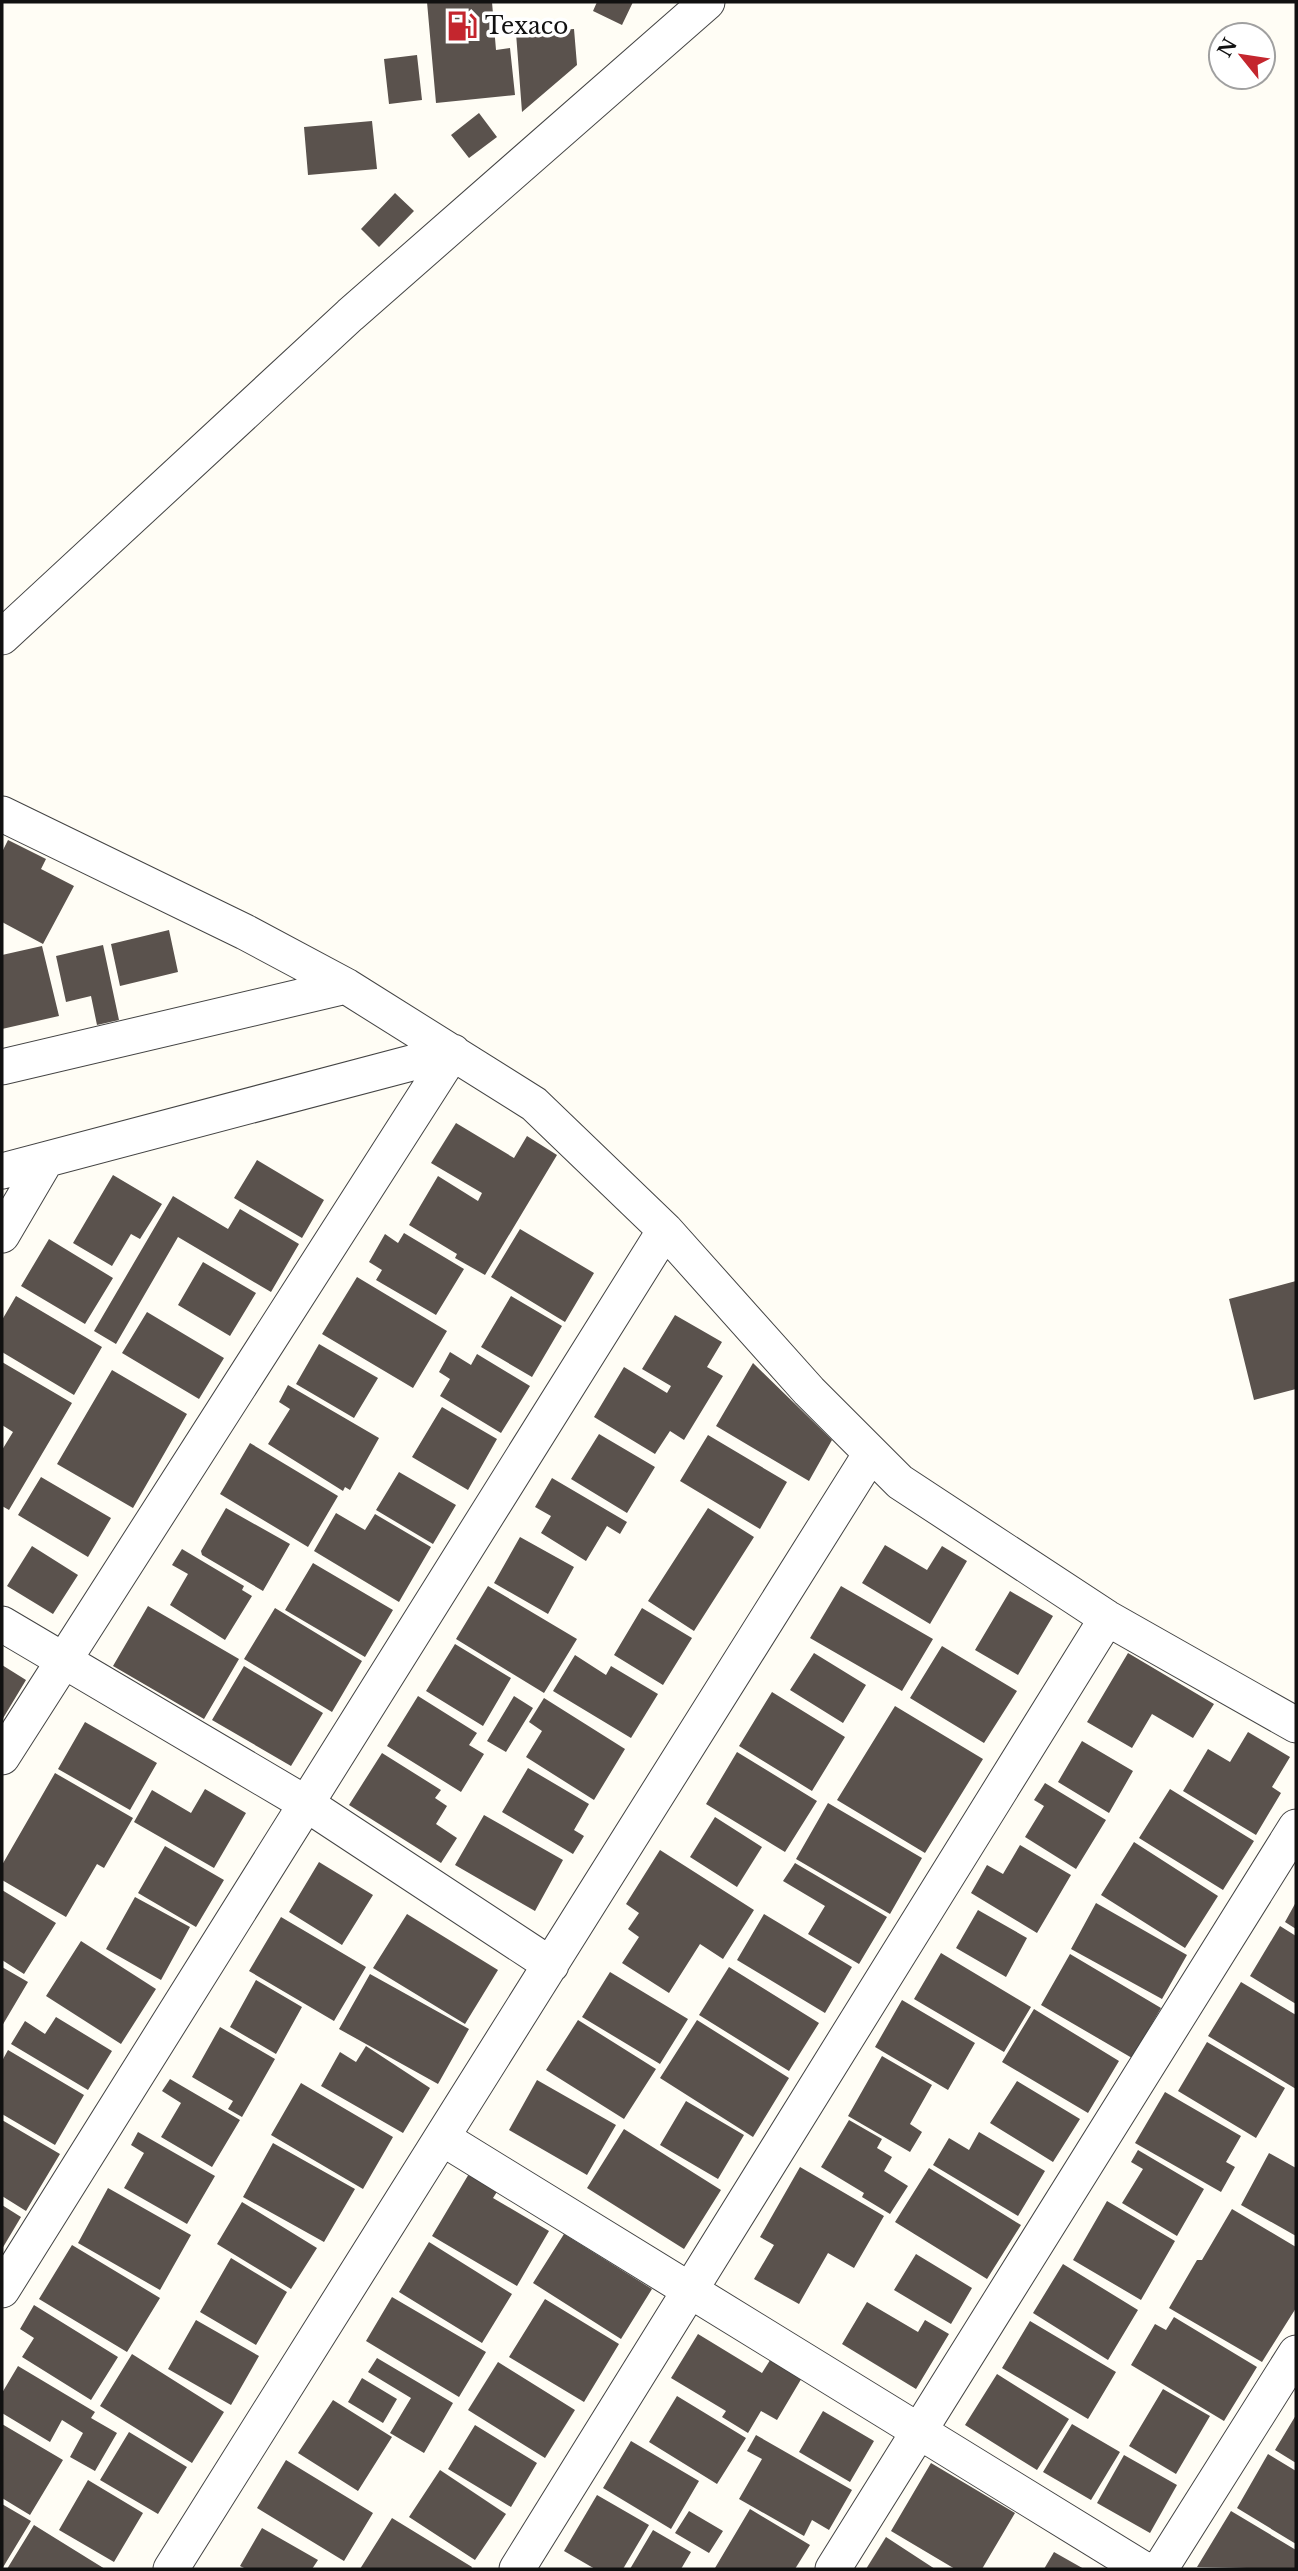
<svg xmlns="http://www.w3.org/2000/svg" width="1298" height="2571" viewBox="0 0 1298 2571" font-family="'Libre Baskerville',serif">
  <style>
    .building { fill: #5a524d }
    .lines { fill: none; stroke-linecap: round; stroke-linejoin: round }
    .street-casing { stroke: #444; stroke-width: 37 }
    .street { stroke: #fff; stroke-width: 35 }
    .labels { text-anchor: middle; stroke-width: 7; stroke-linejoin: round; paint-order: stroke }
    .poi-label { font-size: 23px; fill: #111; stroke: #fff; text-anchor: start }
  </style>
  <rect width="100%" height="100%" fill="#fffdf5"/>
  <!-- building -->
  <path class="building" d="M427,2H492L496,50L510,48L515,95L436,103Z
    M597,2H633L622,25L593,11Z
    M574,29L577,65L522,112L516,33Z
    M417,55L422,100L389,104L384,59Z
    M479,113L497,137L469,158L451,135Z
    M372,121L377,169L308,175L304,127Z
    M395,193L414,211L379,247L361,229Z
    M8,840L46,859L41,869L74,886L43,944L2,922V852Z
    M169,930L178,972L120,986L111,944Z
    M103,945L119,1020L97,1025L91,996L66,1002L56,956Z
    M42,946L59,1016L2,1029V955Z
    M456,1123L514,1158L527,1136L557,1155L485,1275L455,1258L457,1254L409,1225L438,1176L478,1201L482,1193L431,1163Z
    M257,1160L324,1200L302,1238L234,1198Z
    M113,1175L162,1204L140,1239L131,1234L112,1266L73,1243Z
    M173,1196L228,1229L240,1209L299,1244L271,1292L178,1237L116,1344L94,1331Z
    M520,1229L594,1273L565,1322L491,1277Z
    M404,1233L464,1269L436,1315L376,1280L382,1270L369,1262L385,1234L398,1243Z
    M49,1239L113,1278L85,1324L21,1286Z
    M203,1262L256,1293L230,1336L178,1305Z
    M357,1277L447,1331L413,1388L322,1334Z
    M1296,1281V1389L1254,1400L1229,1299Z
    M16,1296L102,1347L74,1395L2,1352V1320Z
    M511,1296L562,1326L532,1377L481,1347Z
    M147,1312L224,1358L199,1399L122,1353Z
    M675,1315L722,1342L707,1367L723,1376L684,1440L670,1431L655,1454L594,1417L624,1367L667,1393L671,1386L642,1369Z
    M319,1344L378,1378L354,1418L296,1384Z
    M450,1352L471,1365L477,1354L530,1386L501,1433L440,1396L450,1379L439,1372Z
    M2,1362L72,1403L9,1510L2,1506V1450L13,1432L2,1425Z
    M753,1363L832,1440L809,1481L716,1426Z
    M112,1370L187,1414L133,1508L57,1464Z
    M288,1385L379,1438L350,1490L345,1487L343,1491L268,1444L290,1409L279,1402Z
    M442,1407L497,1439L468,1490L412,1457Z
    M599,1434L655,1467L627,1513L571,1479Z
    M708,1435L787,1482L760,1529L680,1481Z
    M250,1443L338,1496L308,1547L220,1494Z
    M399,1472L456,1505L433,1544L376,1510Z
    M41,1477L111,1518L88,1557L18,1515Z
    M552,1478L627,1522L620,1534L607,1526L586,1561L541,1533L551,1516L535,1507Z
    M226,1508L290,1544L263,1591L202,1555L201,1551Z
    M708,1508L754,1537L694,1631L648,1601Z
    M336,1513L365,1530L375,1514L431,1547L399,1602L314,1551Z
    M520,1537L574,1567L548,1614L494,1583Z
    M885,1545L927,1570L942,1546L967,1561L930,1624L862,1583Z
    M32,1546L78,1575L53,1614L7,1586Z
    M182,1549L244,1586L242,1590L252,1596L225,1640L170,1605L188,1574L172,1565Z
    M313,1563L393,1610L365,1657L285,1610Z
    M488,1586L577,1639L544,1693L456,1639Z
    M841,1586L933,1639L902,1691L810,1638Z
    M1010,1591L1053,1616L1018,1675L975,1650Z
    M148,1606L239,1659L204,1719L113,1666Z
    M275,1608L362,1661L332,1712L244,1659Z
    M642,1608L692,1638L663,1685L614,1655Z
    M455,1644L511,1678L483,1726L426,1691Z
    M942,1646L1017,1691L984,1743L910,1698Z
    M814,1653L866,1685L843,1723L790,1690Z
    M1128,1653L1214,1704L1193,1738L1152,1714L1132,1748L1087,1722Z
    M575,1655L606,1675L611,1666L658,1694L631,1738L553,1691Z
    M2,1665L26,1680L2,1720Z
    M244,1666L323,1713L291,1766L212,1720Z
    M772,1692L845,1737L812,1791L739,1746Z
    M418,1696L477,1733L469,1745L484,1754L461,1792L387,1746Z
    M514,1696L533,1708L506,1752L487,1741Z
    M544,1698L625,1749L594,1800L526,1757L542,1731L529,1722Z
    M895,1706L983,1759L925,1853L837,1800Z
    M85,1722L157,1763L130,1810L58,1769Z
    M1248,1732L1290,1757L1272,1787L1281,1793L1256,1835L1183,1791L1208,1749L1230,1762Z
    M1082,1741L1133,1771L1109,1813L1058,1782Z
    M737,1752L817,1801L785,1852L706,1804Z
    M382,1753L441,1790L435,1798L447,1806L436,1824L457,1838L441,1863L349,1805Z
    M528,1768L589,1804L574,1830L584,1836L573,1854L502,1812Z
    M55,1773L133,1818L104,1868L97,1864L66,1917L2,1880V1865Z
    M1045,1783L1106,1820L1076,1869L1025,1837L1044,1806L1034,1800Z
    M205,1789L246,1813L214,1868L134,1822L152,1790L191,1813Z
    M1170,1789L1254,1841L1223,1890L1139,1838Z
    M828,1803L922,1858L890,1914L796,1859Z
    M484,1815L563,1860L535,1911L455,1865Z
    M715,1817L762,1847L737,1887L690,1857Z
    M1134,1842L1218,1896L1185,1948L1101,1895Z
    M1020,1845L1071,1875L1037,1933L971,1893L987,1865L1003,1874Z
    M165,1846L224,1880L196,1927L138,1893Z
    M660,1850L754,1910L723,1959L700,1944L669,1993L622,1963L639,1937L628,1929L639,1913L626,1904Z
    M319,1862L373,1895L342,1945L289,1912Z
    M795,1863L887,1917L859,1964L808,1934L825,1906L783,1881Z
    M2,1890L56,1923L24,1974L2,1960Z
    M135,1897L190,1927L161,1980L106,1949Z
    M1296,1902V1929L1285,1922Z
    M1096,1903L1187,1955L1162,1999L1071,1949Z
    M978,1910L1027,1938L1006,1977L956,1948Z
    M407,1914L498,1970L465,2024L373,1968Z
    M764,1914L852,1967L825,2013L737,1960Z
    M281,1917L366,1967L334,2021L249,1971Z
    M1280,1926L1296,1936V2004L1250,1976Z
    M81,1941L156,1989L121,2044L46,1996Z
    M941,1953L1031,2007L1004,2052L914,1999Z
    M1070,1954L1161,2008L1132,2058L1041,2005Z
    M2,1967L28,1982L2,2026Z
    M729,1967L819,2023L789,2071L699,2015Z
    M610,1972L688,2019L660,2064L582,2017Z
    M370,1974L469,2029L438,2084L339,2029Z
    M256,1980L302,2007L276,2054L230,2027Z
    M1241,1982L1296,2015V2089L1208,2036Z
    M902,2000L975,2043L948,2090L875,2047Z
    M1034,2009L1119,2061L1088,2113L1002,2062Z
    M56,2017L112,2051L88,2090L11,2044L25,2021L45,2034Z
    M578,2020L656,2069L624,2119L546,2070Z
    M697,2020L789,2078L753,2137L660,2078Z
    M220,2027L275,2059L242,2117L228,2109L233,2101L192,2077Z
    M1207,2042L1285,2088L1256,2138L1178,2091Z
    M366,2046L430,2088L403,2133L321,2086L340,2052L356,2062Z
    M8,2050L84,2095L55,2145L2,2114V2061Z
    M882,2056L932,2085L910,2124L922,2132L910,2152L848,2116Z
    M170,2079L240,2120L212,2167L161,2137L181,2103L162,2091Z
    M537,2080L616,2125L587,2175L509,2130Z
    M1017,2081L1080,2119L1053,2162L990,2123Z
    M301,2083L393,2137L363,2189L271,2135Z
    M1165,2092L1241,2136L1226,2162L1235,2167L1221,2192L1135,2143Z
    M686,2101L744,2135L718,2179L660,2145Z
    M2,2120L60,2154L26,2211L2,2196Z
    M849,2120L882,2139L877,2148L892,2157L884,2171L908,2186L890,2214L862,2197L864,2193L821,2167Z
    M624,2129L721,2190L684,2249L587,2188Z
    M138,2132L215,2176L187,2224L124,2188L144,2153L131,2145Z
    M979,2132L1045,2171L1018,2216L933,2165L949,2138L969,2150Z
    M273,2143L355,2189L324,2242L243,2197Z
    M1138,2150L1204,2189L1177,2236L1122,2203L1143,2169L1131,2162Z
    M1269,2153L1296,2168V2236L1241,2205Z
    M473,2167L502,2184L493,2198L549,2231L517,2286L432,2236Z
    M800,2167L884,2216L854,2268L828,2253L799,2304L754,2279L774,2245L760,2237Z
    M929,2168L1021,2225L987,2279L895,2222Z
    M108,2188L191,2235L160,2290L78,2243Z
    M1107,2201L1175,2241L1141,2300L1073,2260Z
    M242,2202L317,2248L291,2289L217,2244Z
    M2,2205L21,2217L2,2249Z
    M1232,2209L1296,2247V2308L1262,2362L1169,2308L1197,2260H1202Z
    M564,2234L652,2289L621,2339L533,2283Z
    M429,2242L512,2294L482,2343L399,2292Z
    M72,2245L160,2298L127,2352L39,2299Z
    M916,2254L972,2288L951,2324L894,2290Z
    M231,2258L287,2292L256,2345L200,2312Z
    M1063,2264L1138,2310L1108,2360L1033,2313Z
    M392,2297L486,2352L459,2397L366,2341Z
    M545,2299L619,2344L584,2402L509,2357Z
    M867,2302L918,2332L925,2320L949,2334L916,2389L842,2344Z
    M34,2305L118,2357L91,2400L22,2357L34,2338L20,2329Z
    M1174,2317L1257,2367L1224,2421L1131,2365L1155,2324L1166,2330Z
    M196,2320L259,2356L231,2405L168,2369Z
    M1030,2321L1116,2372L1088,2419L1002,2368Z
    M698,2334L762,2373L772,2357L803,2376L777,2420L761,2411L748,2433L722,2417L726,2411L671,2378Z
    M132,2354L224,2412L192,2463L100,2406Z
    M377,2358L453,2403L424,2453L390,2433L411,2398L368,2372Z
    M498,2362L575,2410L545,2458L468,2410Z
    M18,2366L95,2412L91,2418L117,2433L95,2471L70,2457L83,2433L62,2420L50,2442L2,2413V2393Z
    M997,2374L1069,2419L1037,2470L965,2425Z
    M362,2378L397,2399L383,2423L348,2402Z
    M1163,2389L1210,2416L1176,2474L1129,2446Z
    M677,2396L746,2438L717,2484L649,2442Z
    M333,2400L392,2437L358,2491L298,2453Z
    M823,2411L874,2441L850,2482L799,2452Z
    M1296,2415V2463L1275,2450Z
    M2,2424L63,2460L30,2515L2,2498Z
    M1072,2424L1120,2452L1091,2500L1043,2472Z
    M475,2425L537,2463L511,2507L448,2469Z
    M129,2432L187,2467L158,2514L100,2480Z
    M756,2435L852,2490L829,2530L812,2520L804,2536L739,2499L762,2459L747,2451Z
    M631,2441L699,2481L671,2529L603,2488Z
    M1268,2454L1296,2471V2544L1237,2508Z
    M1124,2455L1177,2485L1150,2533L1097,2503Z
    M286,2460L373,2513L344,2561L257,2508Z
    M931,2463L1015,2513L982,2569H955L891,2531Z
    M440,2470L506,2514L475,2560L409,2517Z
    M88,2480L143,2513L114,2562L59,2530Z
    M597,2495L649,2525L623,2569H595L564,2551Z
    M2,2504L31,2521L2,2569Z
    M750,2509L810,2545L795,2569L715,2568Z
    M689,2511L723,2531L709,2553L675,2533Z
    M1231,2511L1296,2550V2569L1197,2567Z
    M392,2518L472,2567L471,2569H360Z
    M34,2525L105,2569H7Z
    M262,2528L318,2560L312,2569H246L240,2566Z
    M653,2530L691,2552L681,2569H630Z
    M886,2537L935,2569H866Z
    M1054,2552L1084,2569H1044Z"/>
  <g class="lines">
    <!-- street casing -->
    <g class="street-casing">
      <path id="street" d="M2,637L350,315L707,2
        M2,814L245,932L346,986L534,1104L665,1230L809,1391L900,1482L1107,1618L1296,1725
        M2,1067L346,986
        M2,1171L453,1052
        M2,1235L46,1160
        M2,1624L305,1803L551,1965
        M2,1757L453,1052
        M444,2139L1143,2569
        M2,2290L665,1230
        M171,2569L870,1455
        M517,2569L1107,1618
        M833,2569L1296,1827
        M1160,2569L1296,2353"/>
    </g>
    <!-- street -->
    <use href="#street" class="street"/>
  </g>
  <!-- icons -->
  <defs>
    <g id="fuel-bare" transform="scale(2.415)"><path d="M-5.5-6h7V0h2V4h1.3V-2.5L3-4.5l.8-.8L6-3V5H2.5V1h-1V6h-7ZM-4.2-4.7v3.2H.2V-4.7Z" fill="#c4262e" stroke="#fff" stroke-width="2.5" paint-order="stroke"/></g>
  </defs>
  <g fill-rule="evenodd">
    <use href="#fuel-bare" x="462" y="26"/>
  </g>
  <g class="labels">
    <!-- poi labels -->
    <g class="poi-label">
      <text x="485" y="34">Texaco</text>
    </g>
  </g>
  <!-- border -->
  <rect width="1298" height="2571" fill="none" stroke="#111111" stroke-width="7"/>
  <!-- north arrow -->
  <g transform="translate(1242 56) rotate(300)"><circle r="33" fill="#ffffff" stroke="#a0a0a0" stroke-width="2"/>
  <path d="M0-5L12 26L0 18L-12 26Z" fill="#c4262e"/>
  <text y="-10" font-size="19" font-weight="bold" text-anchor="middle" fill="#111111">N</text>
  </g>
</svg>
